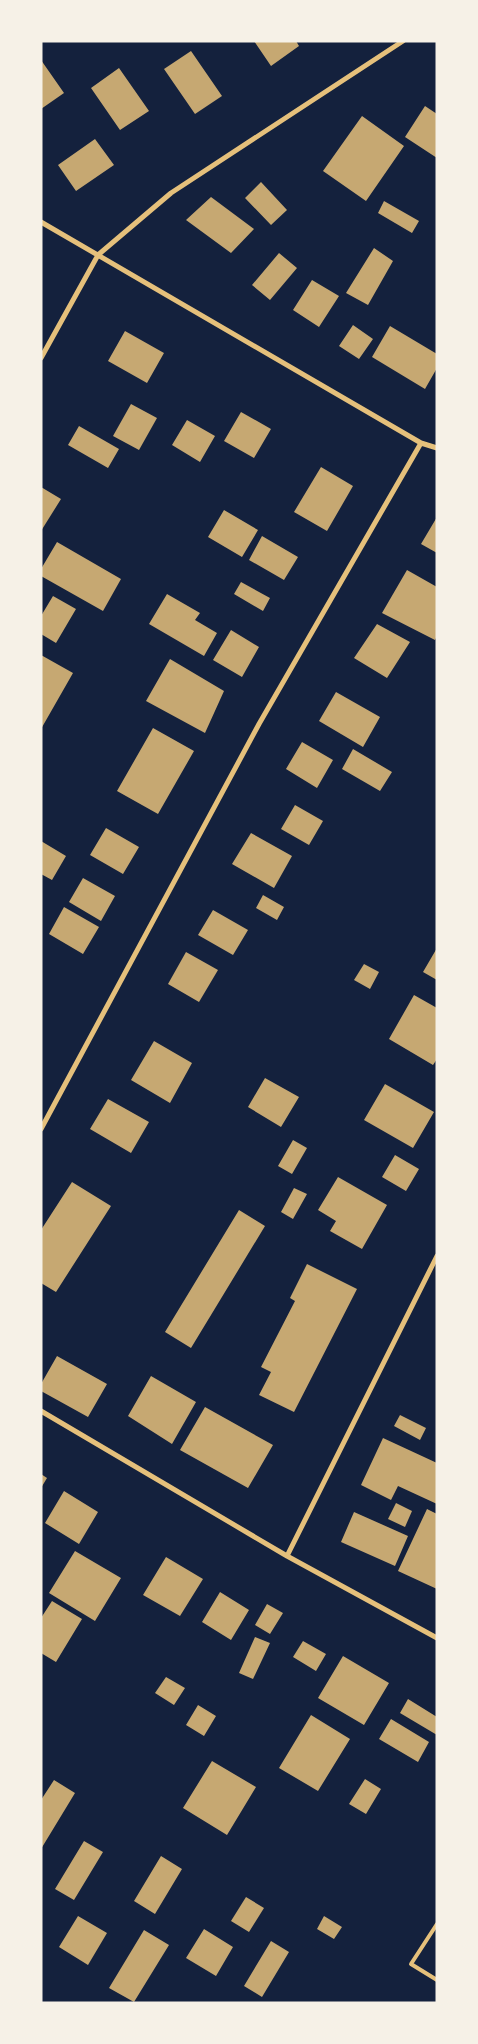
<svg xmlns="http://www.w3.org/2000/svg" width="478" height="2044" viewBox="0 0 478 2044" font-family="Mulish,sans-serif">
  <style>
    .building { fill: #c6a872 }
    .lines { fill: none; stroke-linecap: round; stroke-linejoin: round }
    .service { stroke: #e5c07b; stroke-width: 4 }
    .minor { stroke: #e5c07b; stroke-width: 5 }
  </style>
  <rect width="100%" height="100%" fill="#14213d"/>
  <!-- building -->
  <path class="building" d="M254,41H296L299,46L271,66Z
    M191,51L222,96L195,114L164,69Z
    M41,60L64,93L41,109Z
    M119,68L149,111L120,130L91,88Z
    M425,106L437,114V158L405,137Z
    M362,116L404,146L366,201L323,171Z
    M95,139L114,165L76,191L58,165Z
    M261,182L287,210L271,225L245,198Z
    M211,197L254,229L231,253L186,220Z
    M384,201L419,221L412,233L378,213Z
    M374,248L393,261L368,305L346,293Z
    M279,253L297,268L270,300L252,285Z
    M312,280L339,296L319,327L293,310Z
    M353,325L373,339L359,359L339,346Z
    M390,326L437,354V368L425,389L372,357Z
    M125,331L164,353L147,383L108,361Z
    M131,404L157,418L139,450L113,436Z
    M241,412L271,429L254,458L224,441Z
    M187,420L215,436L200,462L172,445Z
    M79,426L119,449L108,468L68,445Z
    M321,467L353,486L327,531L294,512Z
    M41,487L61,499L41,531Z
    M224,510L258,530L242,557L208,537Z
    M437,517V553L421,544Z
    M262,536L298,557L284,580L249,560Z
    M57,542L121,579L103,611L41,576V569Z
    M407,570L437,587V636L435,640L382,613Z
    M241,582L270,598L263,611L234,594Z
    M167,594L200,613L195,620L217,633L204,656L149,624Z
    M53,596L76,609L56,643L41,634V616Z
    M377,624L410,642L387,678L354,658Z
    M231,630L259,647L242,677L213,660Z
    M41,655L73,673L41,729Z
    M170,659L224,691L205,733L146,701Z
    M336,692L380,717L363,747L319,721Z
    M153,728L194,751L158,814L117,791Z
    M302,742L333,760L317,788L286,769Z
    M353,749L392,772L380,791L342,769Z
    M295,805L323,821L309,845L281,829Z
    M106,828L139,847L123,874L90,855Z
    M251,833L292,856L274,888L232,864Z
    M41,841L66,856L52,880L41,874Z
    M83,878L115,896L101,921L69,902Z
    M263,895L284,907L277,920L256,908Z
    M64,907L99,927L83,954L49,934Z
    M213,910L248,930L233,955L198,935Z
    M437,948V980L423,972Z
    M186,952L218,970L199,1002L168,984Z
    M364,964L379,972L370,989L354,980Z
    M414,995L437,1008V1059L433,1065L389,1039Z
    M154,1041L192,1063L170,1103L131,1080Z
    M265,1078L299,1097L281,1127L248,1107Z
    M385,1084L434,1112L413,1148L364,1120Z
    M108,1099L149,1122L131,1153L90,1129Z
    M293,1140L307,1148L292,1174L278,1166Z
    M395,1155L419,1169L406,1191L382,1177Z
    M338,1177L387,1205L362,1249L330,1231L336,1221L318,1210Z
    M72,1182L111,1206L56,1292L41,1283V1230Z
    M294,1188L307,1194L293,1219L281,1212Z
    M239,1210L265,1226L191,1348L165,1332Z
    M307,1264L357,1289L294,1412L259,1395L271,1372L261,1367L295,1301L290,1298Z
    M57,1356L107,1384L88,1417L41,1391V1384Z
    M151,1376L196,1402L172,1444L128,1416Z
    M205,1407L273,1445L248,1488L180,1450Z
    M400,1415L426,1428L420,1440L394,1426Z
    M383,1438L437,1463V1504L398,1486L391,1500L361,1485Z
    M41,1474L47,1478L41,1488Z
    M64,1491L98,1512L79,1544L45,1523Z
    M396,1503L412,1511L405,1527L388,1519Z
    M427,1509L437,1514V1589L398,1571Z
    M354,1512L408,1536L395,1566L341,1542Z
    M75,1551L121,1578L95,1621L49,1593Z
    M166,1557L203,1579L180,1616L143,1595Z
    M220,1592L249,1610L231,1640L202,1622Z
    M52,1601L82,1619L56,1662L41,1653V1618Z
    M267,1604L283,1613L270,1634L255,1625Z
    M255,1637L270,1643L253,1679L239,1673Z
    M303,1641L326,1654L316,1671L293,1657Z
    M343,1656L389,1683L364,1725L318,1698Z
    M166,1677L185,1688L174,1705L155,1693Z
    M408,1699L437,1717V1735L400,1713Z
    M198,1705L216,1716L204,1736L186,1725Z
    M311,1715L350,1739L318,1791L279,1768Z
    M391,1719L429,1742L418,1762L379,1739Z
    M212,1761L256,1787L227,1835L183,1808Z
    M365,1779L381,1789L366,1814L349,1804Z
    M54,1780L75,1793L41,1849V1800Z
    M84,1841L103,1852L74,1900L55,1889Z
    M161,1856L182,1869L155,1914L134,1901Z
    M246,1897L264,1908L249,1932L231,1921Z
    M78,1916L107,1933L88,1965L59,1947Z
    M324,1916L342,1927L334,1939L317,1929Z
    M204,1929L233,1947L216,1976L186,1958Z
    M144,1930L169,1945L134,2002L109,1988Z
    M271,1941L289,1952L262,1997L244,1986Z"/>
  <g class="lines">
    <!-- service -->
    <path class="service" d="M437,1924L411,1964L437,1980"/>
    <!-- minor -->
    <path class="minor" d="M41,222L421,443L437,448
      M41,358L98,255L171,193L403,41
      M41,1129L259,724L421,443
      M41,1411L287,1556L437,1638
      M287,1556L437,1256"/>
  </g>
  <!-- border -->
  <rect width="478" height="2044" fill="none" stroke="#f6f1e7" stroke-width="85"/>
</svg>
